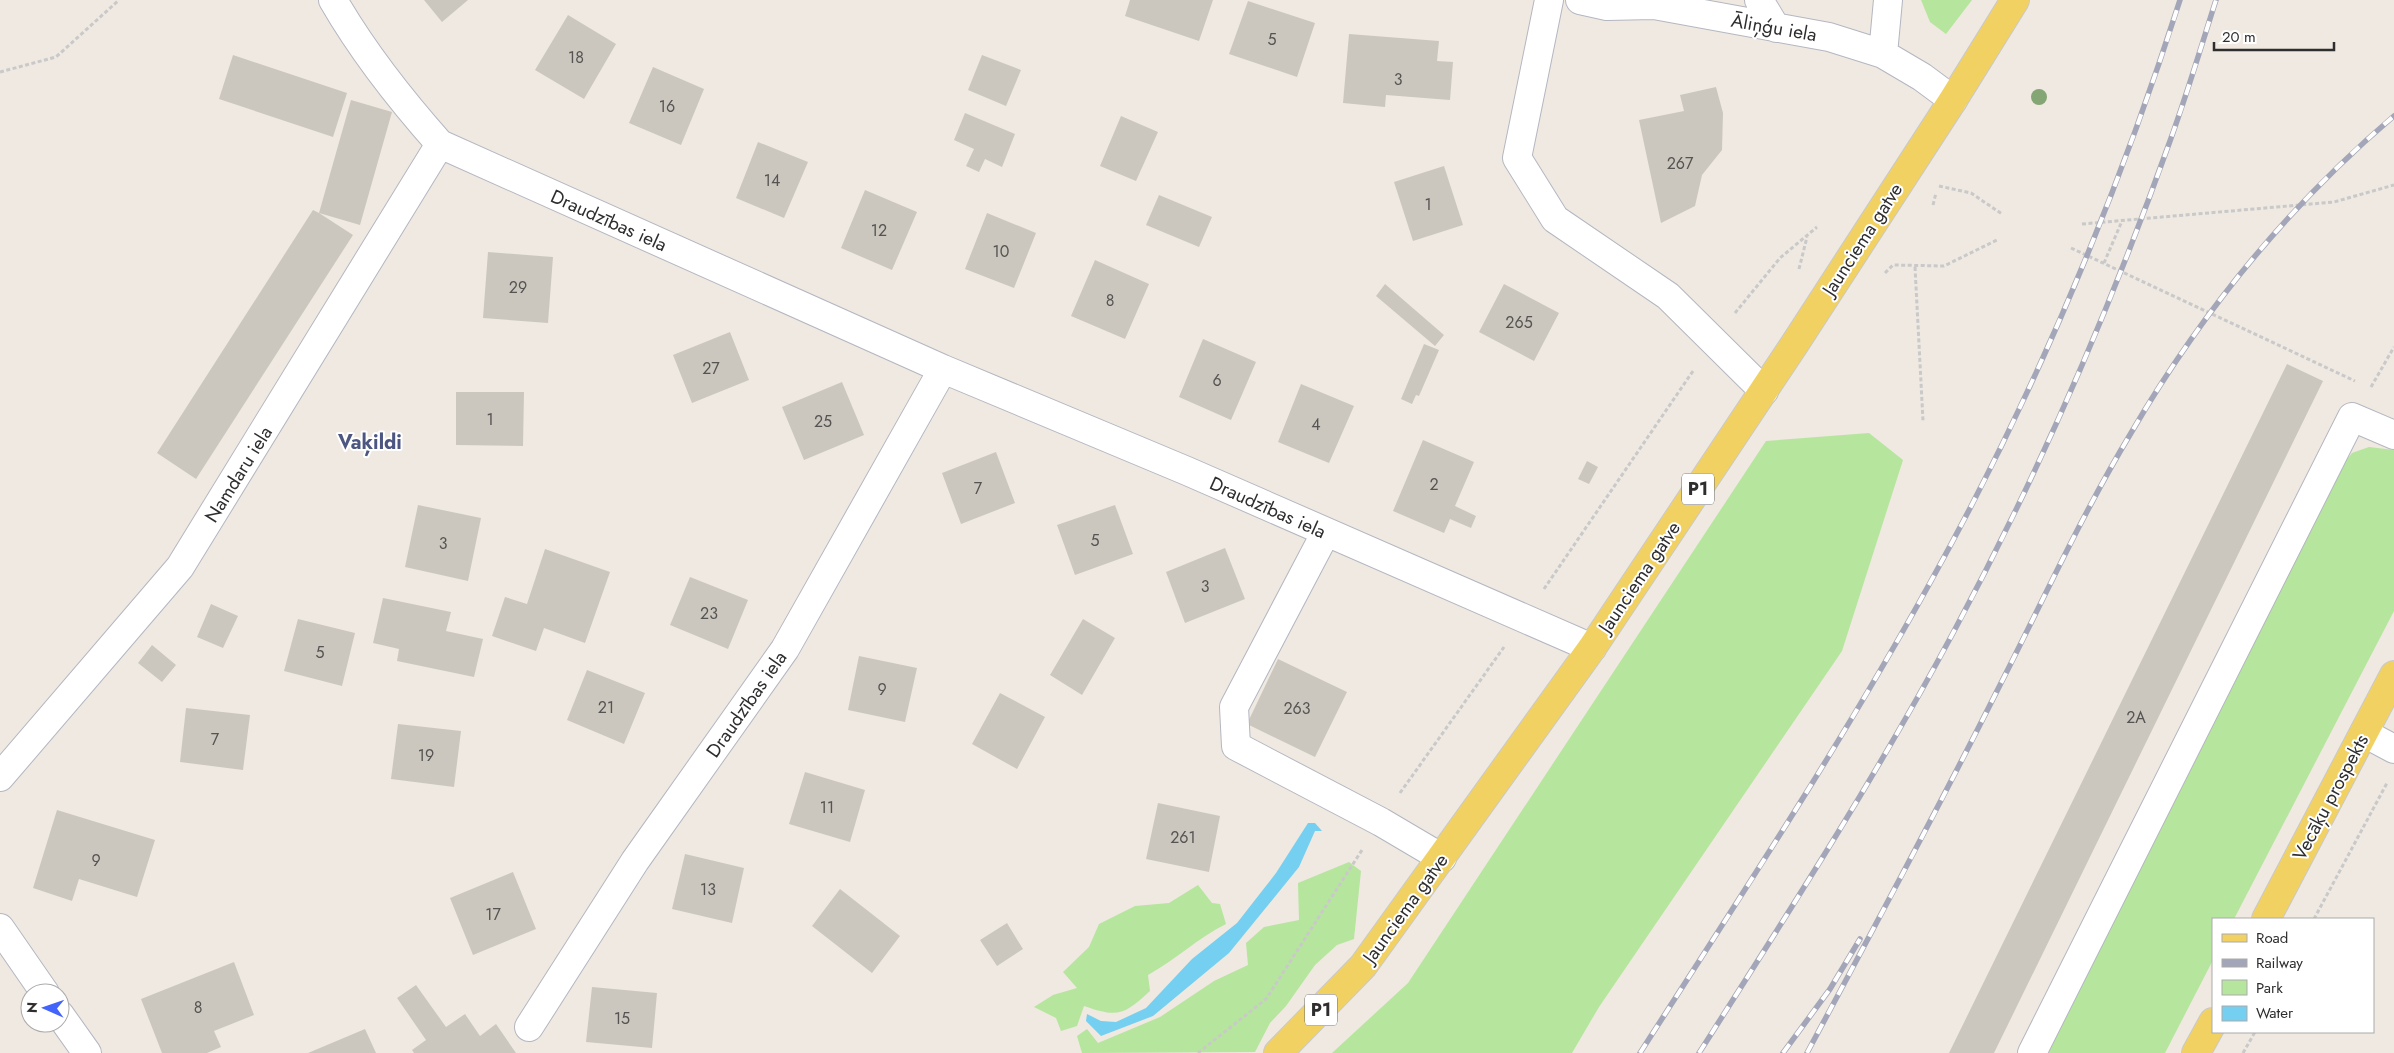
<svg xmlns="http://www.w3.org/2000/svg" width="2394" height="1053" viewBox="0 0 2394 1053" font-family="Jost,sans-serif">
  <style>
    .green { fill: #b6e59e }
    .water { fill: #75cff0 }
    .building { fill: #cbc7bf }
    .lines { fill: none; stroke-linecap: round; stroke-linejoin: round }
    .minor-casing { stroke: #b4b7c1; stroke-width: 30 }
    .major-casing { stroke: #c9c9c9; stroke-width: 30 }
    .path { stroke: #c9c9c9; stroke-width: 3; stroke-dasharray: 4 2.5; stroke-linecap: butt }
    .minor { stroke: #fff; stroke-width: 28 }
    .major { stroke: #f2d163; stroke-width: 28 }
    .rail-casing { stroke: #a3a6b8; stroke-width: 5.5 }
    .rail { stroke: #fff; stroke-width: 4; stroke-dasharray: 11; stroke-linecap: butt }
    .tree { fill: #84a574 }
    .labels { text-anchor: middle; stroke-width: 4; stroke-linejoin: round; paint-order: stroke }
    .number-label { font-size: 16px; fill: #555452 }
    .shield { fill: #fff; stroke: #6d6d6d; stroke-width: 1 }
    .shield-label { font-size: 18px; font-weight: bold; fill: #2e2e2e }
    .street-label { font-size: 19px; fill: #2e2e2e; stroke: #fff }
    .neighbourhood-label { font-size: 20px; font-weight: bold; fill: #4d5680; stroke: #fff }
  </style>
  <rect width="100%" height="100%" fill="#efe9e1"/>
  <!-- green -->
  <path class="green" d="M1921,0H1972L1946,34L1930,22Z
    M1869,433L1903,460L1842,651L1599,1007L1572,1053H1332L1408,983L1766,441Z
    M2369,447L2394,450V611L2234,919H2213V960L2165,1053H2045L2339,469L2352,453Z
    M1349,862L1361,871L1354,939L1337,945L1315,965L1286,1006L1270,1023L1255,1052L1082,1053L1077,1036L1087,1029L1098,1043L1160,1017L1214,981L1248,965L1246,943L1264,927L1299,920L1298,883Z
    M1198,885L1212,903L1220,904L1226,924C1198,938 1175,960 1148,975L1150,991C1124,1015 1118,1018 1084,1006L1077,1026L1061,1031L1056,1018L1034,1007L1053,995L1077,988L1063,972L1089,947L1099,924L1135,906L1169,903Z"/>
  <!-- water -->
  <path class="water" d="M1308,823H1315L1322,831H1315L1299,867L1229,953L1153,1016L1101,1036L1086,1021L1087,1014L1101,1021L1116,1022L1146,1008L1192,959L1237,923L1276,873Z"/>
  <!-- building -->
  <path class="building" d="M424,0H468L442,22Z
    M1130,0H1213L1199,41L1125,16Z
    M1248,1L1315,23L1297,77L1229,54Z
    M568,15L616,44L584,99L535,70Z
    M1349,34L1439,41L1437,61L1453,62L1450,100L1386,95L1385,107L1343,103Z
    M233,55L347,93L333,137L219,99Z
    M982,55L1021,70L1006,106L968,90Z
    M653,67L704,89L681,145L629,123Z
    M1716,87L1723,113L1722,150L1702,175L1695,206L1661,223L1639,120L1684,111L1680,95Z
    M351,100L392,112L360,225L319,213L353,235L196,479L157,453L313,210L319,213Z
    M965,113L1015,134L1002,167L985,159L979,172L966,166L974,149L954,140Z
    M1121,116L1158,132L1136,181L1100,166Z
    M758,142L808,162L784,218L736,198Z
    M1444,166L1463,225L1413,241L1394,182Z
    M865,190L917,212L892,270L841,248Z
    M1159,195L1212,217L1199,247L1146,225Z
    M987,213L1036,233L1014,288L965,269Z
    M488,252L553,257L548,323L483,318Z
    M1095,260L1149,284L1125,339L1071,316Z
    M1385,284L1444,335L1435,346L1376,296Z
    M1504,284L1559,313L1534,361L1479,332Z
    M730,332L749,380L692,403L673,355Z
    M1203,339L1256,362L1231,420L1179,397Z
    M1424,344L1439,350L1419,396L1416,395L1412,404L1401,399Z
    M2287,364L2323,381L1994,1053H1949Z
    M842,382L864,435L804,460L782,407Z
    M1301,384L1354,406L1329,463L1278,442Z
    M456,392H524L523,446L456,445Z
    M1423,440L1474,462L1455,506L1476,516L1471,528L1450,519L1444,533L1393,511Z
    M996,452L1015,503L961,524L942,473Z
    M1587,461L1598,467L1589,484L1578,479Z
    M418,505L481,518L468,581L405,567Z
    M1115,505L1133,554L1075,575L1057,525Z
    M1225,548L1245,599L1185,623L1166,572Z
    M545,549L610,572L585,643L544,628L536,651L492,636L505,597L527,604Z
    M690,577L748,600L728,649L670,625Z
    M383,598L451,612L446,631L483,639L474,677L397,661L399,649L373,643Z
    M211,604L238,616L223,648L197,637Z
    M298,619L355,633L342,686L284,671Z
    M1083,619L1115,638L1082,695L1050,675Z
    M152,645L176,665L162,682L138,663Z
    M859,656L917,668L905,722L848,710Z
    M1278,659L1347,692L1315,757L1247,724Z
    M587,670L645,693L624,744L567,720Z
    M1000,693L1045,717L1017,769L972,744Z
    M186,708L250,715L243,770L180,762Z
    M398,724L461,731L454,787L391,779Z
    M805,772L865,790L850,842L789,824Z
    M1158,803L1220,816L1209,872L1146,859Z
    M57,810L155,840L137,897L79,879L72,901L33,888Z
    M685,854L744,868L732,923L672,909Z
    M513,872L536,929L473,955L450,898Z
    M840,889L900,936L872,973L812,926Z
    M1007,923L1023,949L997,966L980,940Z
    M234,962L254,1015L214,1031L221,1047L207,1053H162L141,999Z
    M416,985L446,1027L465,1014L480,1036L496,1024L516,1053H414L412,1050L426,1040L397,998Z
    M592,987L657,993L652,1048L586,1042Z
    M365,1029L376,1053H308Z"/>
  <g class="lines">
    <!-- minor casing -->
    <g class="minor-casing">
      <path id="minor" d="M333,0C363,52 400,99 440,144L943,369L1187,471L1592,648
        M1549,0L1517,158L1555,219L1668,296L1764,391
        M1580,0L1607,6L1654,5L1829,37L1883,54L1922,77L1953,100
        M1759,0L1776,28
        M1883,54L1888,0
        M1326,532L1234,707L1236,746L1381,822L1442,858
        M2364,733L2394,749
        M0,777L180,567L440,144
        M0,928L45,993
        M60,1015L87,1053
        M529,1027L635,861L785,649L943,369
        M2032,1053L2352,417L2394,435"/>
    </g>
    <!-- major casing -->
    <g class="major-casing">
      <path id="major" d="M2266,919L2394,675
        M1278,1053L1363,966L1592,648L1794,345L1953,100L2015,0
        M2196,1053L2213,1022"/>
    </g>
    <!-- path -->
    <path class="path" d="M0,72L56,57L119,0
      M1939,186L1971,193L2002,214
      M1933,205L1936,193
      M2082,224L2334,202L2394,185
      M2071,248L2355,381
      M2104,263L2122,221
      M1915,267L1923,421
      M1799,269L1807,237
      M1885,273L1893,265L1944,266L1997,240
      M1735,313L1780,258L1817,227
      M2371,387L2394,347
      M1544,589L1693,371
      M1400,793L1504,647
      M2314,919L2387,783
      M1198,1053L1266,999L1362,850
      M2243,1053L2255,1032"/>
    <!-- minor -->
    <use href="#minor" class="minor"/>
    <!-- major -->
    <use href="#major" class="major"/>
    <!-- rail casing -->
    <g class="rail-casing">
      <path id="rail" d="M1640,1053C1740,897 1842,743 1931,581C2033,397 2116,200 2180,0
        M1699,1053C1787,915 1876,777 1953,633C2038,475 2110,309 2170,141C2187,94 2201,47 2216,0
        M1783,1053L1830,989L1860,939
        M1807,1053C1871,933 1936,813 1997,691C2041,605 2081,516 2131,433C2201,313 2288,206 2394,116"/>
    </g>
    <!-- rail -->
    <use href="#rail" class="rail"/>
  </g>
  <!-- trees -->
  <circle class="tree" cx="2039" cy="97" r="8"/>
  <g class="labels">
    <!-- number labels -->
    <g class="number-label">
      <text x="1272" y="45">5</text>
      <text x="576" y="63">18</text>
      <text x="1398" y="85">3</text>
      <text x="667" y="112">16</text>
      <text x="1680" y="169">267</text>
      <text x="772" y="186">14</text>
      <text x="1428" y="210">1</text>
      <text x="879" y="236">12</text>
      <text x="1001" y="257">10</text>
      <text x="518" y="293">29</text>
      <text x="1110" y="306">8</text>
      <text x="1519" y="328">265</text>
      <text x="711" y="374">27</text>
      <text x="1217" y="386">6</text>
      <text x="490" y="425">1</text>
      <text x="823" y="427">25</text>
      <text x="1316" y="430">4</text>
      <text x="1434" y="490">2</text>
      <text x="978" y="494">7</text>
      <text x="1095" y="546">5</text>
      <text x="443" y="549">3</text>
      <text x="1205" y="592">3</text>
      <text x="709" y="619">23</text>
      <text x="320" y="658">5</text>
      <text x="882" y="695">9</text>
      <text x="606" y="713">21</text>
      <text x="1297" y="714">263</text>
      <text x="2136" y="723">2A</text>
      <text x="215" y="745">7</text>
      <text x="426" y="761">19</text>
      <text x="827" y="813">11</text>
      <text x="1183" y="843">261</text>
      <text x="96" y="866">9</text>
      <text x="708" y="895">13</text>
      <text x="493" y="920">17</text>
      <text x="198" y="1013">8</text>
      <text x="622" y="1024">15</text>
    </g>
    <!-- shield labels -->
    <g class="shield">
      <rect x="1682" y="473.5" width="32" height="31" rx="4"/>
      <rect x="1305" y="994.5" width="32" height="31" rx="4"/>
    </g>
    <g class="shield-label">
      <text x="1698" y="495">P1</text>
      <text x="1321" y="1016">P1</text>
    </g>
    <!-- street labels -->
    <g class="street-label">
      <text transform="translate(1774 27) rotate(10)" y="7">Āliņģu iela</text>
      <text transform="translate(609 220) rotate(24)" y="7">Draudzības iela</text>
      <text transform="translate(1862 239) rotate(-57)" y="7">Jaunciema gatve</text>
      <text transform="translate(238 474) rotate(-58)" y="7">Namdaru iela</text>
      <text transform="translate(1268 507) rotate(24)" y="7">Draudzības iela</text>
      <text transform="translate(1639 577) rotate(-56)" y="7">Jaunciema gatve</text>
      <text transform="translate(746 704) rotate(-55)" y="7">Draudzības iela</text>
      <text transform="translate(2330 797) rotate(-62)" y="7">Vecāķu prospekts</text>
      <text transform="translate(1405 908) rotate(-54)" y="7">Jaunciema gatve</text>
    </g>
    <!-- neighbourhood labels -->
    <g class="neighbourhood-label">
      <text x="370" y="449">Vaķildi</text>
    </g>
  </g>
  <!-- legend -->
  <rect x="2212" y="918" width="162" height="115" fill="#ffffff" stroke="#ababab"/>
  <rect x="2222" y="934" width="25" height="8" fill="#f2d163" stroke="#ababab"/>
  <text x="2256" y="943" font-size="15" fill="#2e2e2e">Road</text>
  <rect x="2222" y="959" width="25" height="8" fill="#a3a6b8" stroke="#ababab"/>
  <text x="2256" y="968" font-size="15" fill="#2e2e2e">Railway</text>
  <rect x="2222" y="980" width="25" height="15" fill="#b6e59e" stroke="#ababab"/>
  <text x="2256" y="993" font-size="15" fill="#2e2e2e">Park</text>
  <rect x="2222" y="1006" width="25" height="15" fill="#75cff0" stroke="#ababab"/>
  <text x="2256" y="1018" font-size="15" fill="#2e2e2e">Water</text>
  <!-- north arrow -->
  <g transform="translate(45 1008) rotate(272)"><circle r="24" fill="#ffffff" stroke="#ababab"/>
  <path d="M0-4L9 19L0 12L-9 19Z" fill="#4264fb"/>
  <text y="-8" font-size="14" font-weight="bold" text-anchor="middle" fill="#2e2e2e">N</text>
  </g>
  <!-- scale -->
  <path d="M2214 42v8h120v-8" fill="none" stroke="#2e2e2e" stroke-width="2.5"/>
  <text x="2222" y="42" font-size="15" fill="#2e2e2e" stroke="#ffffff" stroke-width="4" paint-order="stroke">20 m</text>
</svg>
